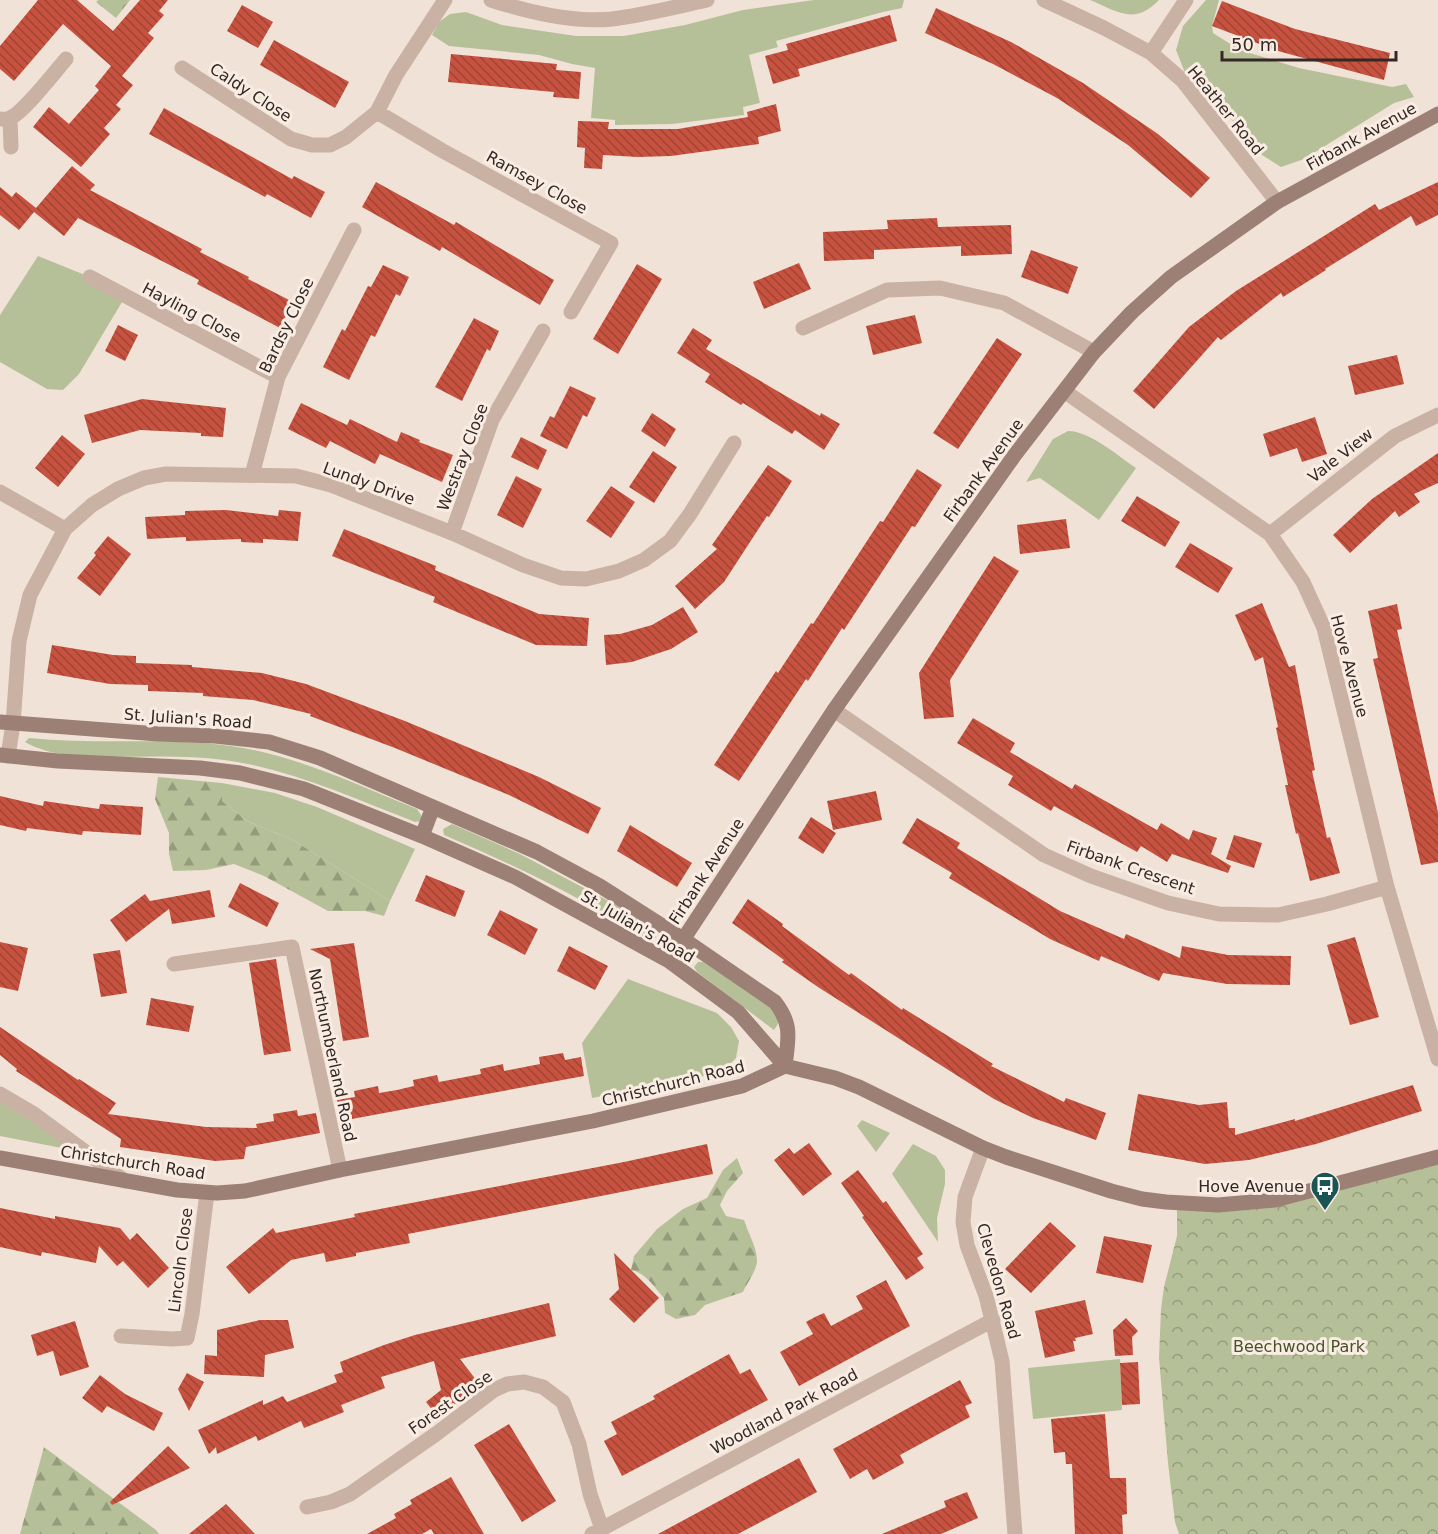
<svg xmlns="http://www.w3.org/2000/svg" width="1438" height="1534" viewBox="0 0 1438 1534" font-family="'DejaVu Sans',sans-serif">
  <style>
    .grass { fill: #b6c098 }
    .forest { fill: url(#forest-firs) }
    .park { fill: url(#park-crowns) }
    .building { fill: url(#building-back-hatch) }
    .lines { fill: none; stroke-linecap: round; stroke-linejoin: round }
    .street { stroke: #c9b1a4; stroke-width: 15 }
    .secondary { stroke: #9c7f75; stroke-width: 15 }
    .labels { text-anchor: middle; stroke-width: 6; stroke-linejoin: round; paint-order: stroke }
    .street-label { font-size: 16px; fill: #342825; stroke: #f9ede3 }
    .poi-label { font-size: 16px; fill: #342825; stroke: #f9ede3; text-anchor: end }
    .park-label { font-size: 16px; fill: #475229; stroke: #f9ede3 }
  </style>
  <defs>
    <pattern id="forest-firs" width="22" height="20" patternUnits="userSpaceOnUse" patternTransform="scale(1.5)"><rect width="22" height="20" fill="#b6c098"/><path d="M5 1l3.5 6h-7zM16 11l3.5 6h-7z" fill="#959c7c"/></pattern>
    <pattern id="park-crowns" width="20" height="18" patternUnits="userSpaceOnUse" patternTransform="scale(1.5)"><rect width="20" height="18" fill="#b6c098"/><path d="M2 6a3 3 0 1 1 6 0M12 15a3 3 0 1 1 6 0" fill="none" stroke="#959c7c"/></pattern>
    <pattern id="building-back-hatch" width="6" height="6" patternUnits="userSpaceOnUse" patternTransform="scale(1.5)"><rect width="6" height="6" fill="#c7523f"/><path d="M-1 5l2 2M0 0l6 6M5-1l2 2" fill="none" stroke="#a24435"/></pattern>
  </defs>
  <rect width="100%" height="100%" fill="#f1e2d7"/>
  <!-- grass -->
  <path class="grass" d="M814,0H904L902,8L883,12L776,41L778,47L749,55L760,103L743,107L744,115L672,124L615,125V120L591,118L595,68L572,64L539,55L449,46L432,35L439,22L450,14L466,12L502,25L576,36H624L685,25L743,10Z
    M1090,0H1159C1134,26 1117,11 1090,0Z
    M1206,0H1219L1212,26L1213,33L1240,50L1299,68L1392,87L1406,84L1414,97L1394,103L1304,159L1281,167L1262,155L1239,127L1185,73L1176,50L1183,26Z
    M38,256L90,277L125,297L79,374L63,390L47,389L0,362V315Z
    M1068,431C1090,431 1118,456 1136,468L1099,520L1040,478L1026,482L1053,439Z
    M29,738C96,745 164,737 231,746C296,755 357,785 417,809L421,815V821L415,822C352,798 291,769 224,760C186,755 147,757 109,757C79,756 52,757 25,742Z
    M222,783L275,793L317,807L415,849L390,901L293,840L247,821L222,801Z
    M452,824L520,854L629,912L655,931L656,938L647,939C583,898 514,865 444,835L443,829Z
    M698,962H703L766,1002L779,1015L778,1024L774,1030L697,972L694,967Z
    M628,979L717,1013L731,1027L739,1041L736,1058L724,1070L697,1078L592,1098L582,1043Z
    M0,1102L40,1126L72,1150L0,1136Z
    M862,1120L890,1133L876,1152L857,1126Z
    M913,1144L936,1156L945,1170V1184L937,1218L938,1242L892,1174Z
    M1120,1359L1122,1410L1033,1419L1028,1368Z"/>
  <!-- forest -->
  <path class="forest" d="M158,777L222,783V801L247,821L293,840L390,901L384,916L365,911H328L264,876L234,864L206,870L173,871L169,854V833L155,799Z
    M737,1158L743,1173L727,1191L720,1205L726,1216L744,1220C748,1233 757,1247 757,1261C757,1270 747,1283 743,1292L705,1305L695,1315L676,1319L665,1313L664,1298C654,1287 646,1273 631,1270L634,1256L657,1229L683,1209L707,1198L723,1170Z
    M44,1447L156,1530L159,1534H20Z"/>
  <!-- park -->
  <path class="park" d="M98,0H130L116,18L96,2Z
    M1438,1157V1534H1179L1175,1522L1168,1463L1159,1358L1161,1309L1164,1287L1177,1236V1204L1218,1205Z"/>
  <!-- building -->
  <path class="building" d="M38,0H77L113,31L140,0H168L159,11L164,15L148,33L154,38L122,76L133,85L116,105L121,109L104,128L110,134L81,167L33,127L49,107L69,124L99,90L95,86L111,66L63,24L14,81L0,69V46Z
    M1222,1L1295,29L1390,53L1384,80L1278,51L1212,26Z
    M242,5L273,22L258,48L227,31Z
    M936,8L1011,42L1083,83L1158,134L1210,178L1191,198L1128,145L1057,98L993,64L925,33Z
    M890,15L897,41L798,69L800,76L773,84L765,56L788,50L786,44Z
    M274,40L349,82L335,108L260,65Z
    M451,54L557,64L556,70L581,72L579,99L553,97L554,92L448,82Z
    M776,104L781,131L758,137L759,144L671,156L638,157L603,155L602,169L584,168L585,148L577,147L578,121L609,122L608,129H678L748,117L747,112Z
    M164,108L292,179L294,176L325,192L311,218L267,194L265,197L149,134Z
    M72,166L95,185L90,190L202,249L200,252L249,277L248,279L293,302L280,328L197,284L199,280L78,218L64,236L34,212L19,230L0,215V187L12,197L16,192L36,208Z
    M376,182L454,225L456,222L554,280L540,305L442,247L440,251L362,207Z
    M1438,182V215L1416,226L1411,216L1325,269L1326,270L1283,297L1281,293L1221,340L1218,337L1154,409L1133,391L1189,327L1236,291L1375,204L1379,210Z
    M937,218L938,227L1011,225L1012,254L961,256V246L874,250V259L824,261L823,232L888,229L887,220Z
    M1031,250L1078,267L1068,294L1021,277Z
    M799,263L811,289L764,309L753,282Z
    M637,264L662,279L618,354L593,339Z
    M383,265L409,277L400,296L396,294L375,337L371,335L349,380L323,367L342,329L345,331L368,286L371,287Z
    M915,315L922,343L873,355L866,326Z
    M474,318L499,331L490,351L487,349L462,401L435,387Z
    M118,325L138,335L125,361L105,351Z
    M693,328L712,340L706,349L820,416L821,413L840,424L824,450L795,430L792,434L743,403L741,405L705,382L710,374L677,353Z
    M997,338L1022,354L958,449L933,433Z
    M1397,355L1404,384L1355,395L1348,366Z
    M570,386L596,398L587,417L583,415L567,449L540,436L550,416L554,418Z
    M142,399L226,408L223,437L201,436V433L140,430L92,443L84,415Z
    M301,403L347,425L350,419L397,442L401,432L420,440L419,442L453,455L442,482L380,454L375,464L330,441L326,448L288,429Z
    M652,413L676,429L665,447L641,431Z
    M1315,417L1327,454L1302,462L1297,448L1270,457L1263,434Z
    M62,435L85,454L58,487L35,468Z
    M521,437L547,450L538,470L511,457Z
    M653,451L677,467L654,503L629,487Z
    M1438,453V483L1414,494L1420,502L1399,517L1395,511L1350,553L1333,535L1372,499Z
    M768,465L792,481L769,517L767,516L724,582L695,609L675,586L717,549L712,545Z
    M917,469L942,485L915,527L912,526L844,630L842,628L808,681L806,679L739,781L714,765L776,671L778,673L811,623L813,624L880,521L883,522Z
    M516,476L542,489L523,528L497,515Z
    M611,486L635,502L611,538L586,521Z
    M1137,496L1180,522L1165,547L1121,521Z
    M226,510L278,516L279,510L301,512L298,541L263,539V543L241,542V539L186,541V537L147,539L145,517L185,515V511Z
    M1066,519L1070,548L1020,554L1017,525Z
    M344,529L436,566L435,570L539,614L589,618L587,646L536,645L433,602L435,597L332,556Z
    M108,536L131,554L100,596L77,578L96,555L94,553Z
    M1190,543L1233,568L1218,593L1175,567Z
    M994,556L1019,571L950,680L954,717L924,719L919,673Z
    M1262,603L1289,667L1295,665L1315,770L1312,771L1327,838L1330,837L1340,873L1310,881L1298,833L1296,834L1285,785H1288L1276,728L1278,727L1263,657L1255,661L1235,615Z
    M1397,604L1402,629L1397,630L1438,812V862L1421,865L1373,659L1378,658L1368,611Z
    M683,607L698,632L671,649L632,662L606,665L604,635L620,634L652,625Z
    M52,645L113,655L136,656V663L192,665V667L262,673L306,684L405,721L539,777L601,808L588,834L509,795L395,748L310,716L311,714L253,700L203,696V693L148,691V685L110,684L47,673Z
    M973,718L1015,743L1010,752L1072,789L1075,784L1157,830L1161,823L1189,840L1193,830L1217,838L1211,854L1231,866L1228,873L1172,854L1167,862L1141,846L1137,852L1054,806L1051,811L1008,785L1013,776L957,743Z
    M876,791L882,820L833,830L827,801Z
    M0,796L43,806L44,801L99,809L100,804L143,807L141,835L83,831L82,835L27,828L26,831L0,825Z
    M811,817L836,833L823,854L798,838Z
    M917,818L960,843L957,848L1060,911L1124,939L1126,934L1180,958L1182,946L1228,955L1291,956L1290,985L1227,984L1163,973L1159,981L1101,956L1099,961L1050,939L949,878L952,873L902,843Z
    M630,825L692,863L677,887L617,851Z
    M1234,835L1262,843L1254,868L1226,859Z
    M426,875L465,891L455,917L415,901Z
    M240,883L279,903L267,927L228,907Z
    M210,890L215,917L172,924L169,909L126,942L110,920L145,894L150,901Z
    M748,899L783,924L782,926L849,975L851,973L902,1010L903,1008L993,1064L991,1066L1064,1102L1066,1098L1106,1113L1096,1140L1033,1118L994,1099L818,987L782,962L784,960L732,923Z
    M500,910L538,929L525,955L487,935Z
    M1355,937L1379,1017L1350,1025L1327,945Z
    M0,942L28,948L18,991L0,987Z
    M354,943L369,1037L343,1041L330,959L310,949Z
    M569,946L608,966L595,990L557,971Z
    M120,950L127,993L101,997L93,954Z
    M276,959L291,1051L264,1055L249,963Z
    M151,998L194,1006L189,1032L146,1025Z
    M0,1027L78,1080L79,1079L116,1103L108,1114L206,1127L257,1128L256,1124L274,1121L273,1114L297,1110L298,1116L316,1113L320,1133L246,1147L244,1159L215,1161L120,1147L121,1139L16,1071L17,1069L0,1055Z
    M563,1053L565,1060L581,1057L584,1076L341,1121L337,1100L355,1097L354,1091L378,1086L379,1093L397,1090L414,1086L413,1080L437,1075L439,1082L481,1074L480,1069L503,1064L504,1071L540,1064L539,1057Z
    M1413,1085L1422,1111L1316,1144L1249,1160L1205,1164L1128,1150L1138,1094L1199,1105L1227,1102L1229,1128H1235V1135L1295,1119V1121Z
    M809,1143L832,1174L803,1196L774,1160L789,1148L794,1154Z
    M707,1144L713,1174L408,1234L410,1243L356,1253V1256L326,1262L324,1253L291,1260L249,1294L226,1267L273,1228L276,1233L355,1217L354,1214L624,1162Z
    M858,1170L883,1203L886,1201L923,1254L917,1258L924,1268L906,1280L862,1217L864,1216L841,1183Z
    M0,1208L55,1219V1216L120,1228L130,1240L137,1233L169,1268L148,1288L123,1261L117,1266L99,1246L96,1263L42,1252L41,1256L0,1247Z
    M1050,1222L1076,1246L1031,1293L1005,1269Z
    M1104,1236L1152,1245L1143,1283L1096,1273Z
    M614,1253L659,1298L634,1323L609,1299L619,1289Z
    M886,1280L910,1326L799,1386L780,1352L813,1334L806,1322L815,1317L824,1313L831,1326L863,1309L856,1296Z
    M1085,1300L1093,1334L1075,1338L1076,1341H1073L1075,1351L1045,1358L1035,1311Z
    M549,1303L556,1336L460,1359L480,1385L438,1417L426,1402L441,1390L434,1361L381,1377L385,1388L341,1405L344,1412L304,1428L301,1421L258,1441L256,1436L217,1454L216,1447L209,1454L198,1430L263,1400V1405L283,1396L287,1402L337,1382L334,1375L343,1372L340,1362L384,1345L415,1335Z
    M1126,1318L1138,1331L1132,1337L1133,1355L1115,1356L1113,1330Z
    M260,1320H288L294,1348L265,1355L264,1377L204,1374L205,1355L217,1356V1330Z
    M75,1321L89,1367L60,1376L53,1351L37,1356L31,1335Z
    M729,1354L740,1374L750,1369L768,1400L622,1476L604,1441L617,1434L611,1422L655,1399L653,1396Z
    M1138,1362L1140,1404L1122,1405L1120,1363Z
    M187,1373L204,1382L189,1411L178,1389Z
    M100,1375L125,1394L163,1413L154,1431L107,1406L102,1413L82,1398Z
    M960,1380L972,1403L965,1406L970,1417L900,1455L904,1463L873,1480L867,1469L850,1479L833,1449Z
    M1105,1414L1110,1478H1126L1127,1514L1122,1515L1123,1534H1075L1072,1464H1066L1065,1452L1054,1453L1051,1419Z
    M509,1424L556,1501L522,1522L474,1445Z
    M168,1446L190,1468L112,1505L110,1502Z
    M799,1458L817,1492L791,1506L738,1534H658Z
    M451,1477L484,1534H434L431,1529L422,1534H367L396,1518L394,1514L412,1504L410,1500Z
    M967,1492L978,1518L941,1534H882L946,1507L944,1501Z
    M226,1504L255,1534H189Z"/>
  <g class="lines">
    <!-- street -->
    <path class="street" d="M491,0C528,12 573,23 612,19C644,15 676,7 707,0
      M1044,0L1104,28L1151,53L1182,80L1277,202
      M1151,53L1186,0
      M182,68L291,139L312,145H330L346,137L377,112L396,75L445,0
      M377,112L443,151L611,243L571,312
      M10,118L11,147
      M0,119C3,119 7,120 10,118C23,113 55,72 66,59
      M90,277L278,377
      M803,328L887,290L940,288L1004,303L1094,352
      M1064,391L1270,534L1303,582L1324,628L1387,887L1438,1059
      M252,475L278,377L354,230
      M0,492L65,529
      M452,533L492,420L543,331
      M1270,534L1395,436L1438,415
      M834,710L1044,855L1091,876L1168,903L1219,914L1278,915L1327,904L1387,887
      M8,756L13,724L19,641L30,595L65,529L92,505L118,489L144,478L166,474L296,476L331,485L452,533L523,565L561,578L586,579L619,571L644,560L670,541L690,514L734,443
      M174,964L292,947L340,1170
      M0,1094L34,1114L125,1181
      M983,1148L965,1197L963,1222L967,1245L986,1296L1002,1361L1015,1534
      M121,1336L172,1339L187,1338L192,1314L207,1193
      M307,1507L331,1502L350,1494L436,1434L494,1390L507,1384L524,1382L543,1387L563,1402L579,1444L590,1494L602,1529
      M592,1534L993,1320"/>
    <!-- secondary -->
    <path class="secondary" d="M0,722L158,734L215,736L269,742L320,758L537,852L600,886L683,939L775,1002C793,1025 788,1039 785,1066
      M0,755L58,761L200,768L240,773L304,789L422,836L515,877L669,961L738,1012L785,1066
      M422,836L433,807
      M669,961L834,710L1014,456L1094,352L1132,312L1171,277L1277,202L1438,114
      M0,1158L177,1190L217,1193L245,1191L340,1170L593,1121L742,1086L785,1066L835,1078L859,1087L983,1148L1006,1157L1111,1191L1142,1199L1166,1202L1218,1205L1275,1200L1438,1157"/>
  </g>
  <!-- icons -->
  <defs>
    <g id="bus-pin" transform="scale(1.5)"><path d="M0 17L-7.5 6A9.5 9.5 0 1 1 7.5 6Z" fill="#1b5553" stroke="#f9ede3"/><path d="M-5-6H5V4H4V6H2V4H-2V6H-4V4H-5ZM-3.5-4V0h7V-4ZM-3.5 1.2v1.5H-2V1.2ZM2 1.2v1.5H3.5V1.2Z" fill="#fff"/></g>
  </defs>
  <g fill-rule="evenodd">
    <use href="#bus-pin" x="1325" y="1186"/>
  </g>
  <g class="labels">
    <!-- street labels -->
    <g class="street-label">
      <text transform="translate(251 92) rotate(33)" y="6">Caldy Close</text>
      <text transform="translate(1226 110) rotate(51)" y="6">Heather Road</text>
      <text transform="translate(1361 136) rotate(-29)" y="6">Firbank Avenue</text>
      <text transform="translate(537 182) rotate(29)" y="6">Ramsey Close</text>
      <text transform="translate(192 312) rotate(28)" y="6">Hayling Close</text>
      <text transform="translate(286 325) rotate(-64)" y="6">Bardsy Close</text>
      <text transform="translate(1340 455) rotate(-38)" y="6">Vale View</text>
      <text transform="translate(462 457) rotate(-69)" y="6">Westray Close</text>
      <text transform="translate(983 470) rotate(-54)" y="6">Firbank Avenue</text>
      <text transform="translate(369 483) rotate(20)" y="6">Lundy Drive</text>
      <text transform="translate(1350 666) rotate(75)" y="6">Hove Avenue</text>
      <text transform="translate(188 718) rotate(4)" y="6">St. Julian's Road</text>
      <text transform="translate(1131 867) rotate(19)" y="6">Firbank Crescent</text>
      <text transform="translate(706 871) rotate(-57)" y="6">Firbank Avenue</text>
      <text transform="translate(638 926) rotate(30)" y="6">St. Julian's Road</text>
      <text transform="translate(333 1055) rotate(78)" y="6">Northumberland Road</text>
      <text transform="translate(673 1083) rotate(-14)" y="6">Christchurch Road</text>
      <text transform="translate(133 1162) rotate(9)" y="6">Christchurch Road</text>
      <text transform="translate(180 1260) rotate(-83)" y="6">Lincoln Close</text>
      <text transform="translate(999 1281) rotate(74)" y="6">Clevedon Road</text>
      <text transform="translate(450 1402) rotate(-35)" y="6">Forest Close</text>
      <text transform="translate(784 1411) rotate(-28)" y="6">Woodland Park Road</text>
    </g>
    <!-- poi labels -->
    <g class="poi-label">
      <text x="1304" y="1192">Hove Avenue</text>
    </g>
    <!-- park labels -->
    <g class="park-label">
      <text x="1299" y="1352">Beechwood Park</text>
    </g>
  </g>
  <!-- scale -->
  <path d="M1222 51v9h174v-9" fill="none" stroke="#342825" stroke-width="3"/>
  <text x="1231" y="51" font-size="18" fill="#342825" stroke="#f9ede3" stroke-width="4.5" paint-order="stroke">50 m</text>
</svg>
